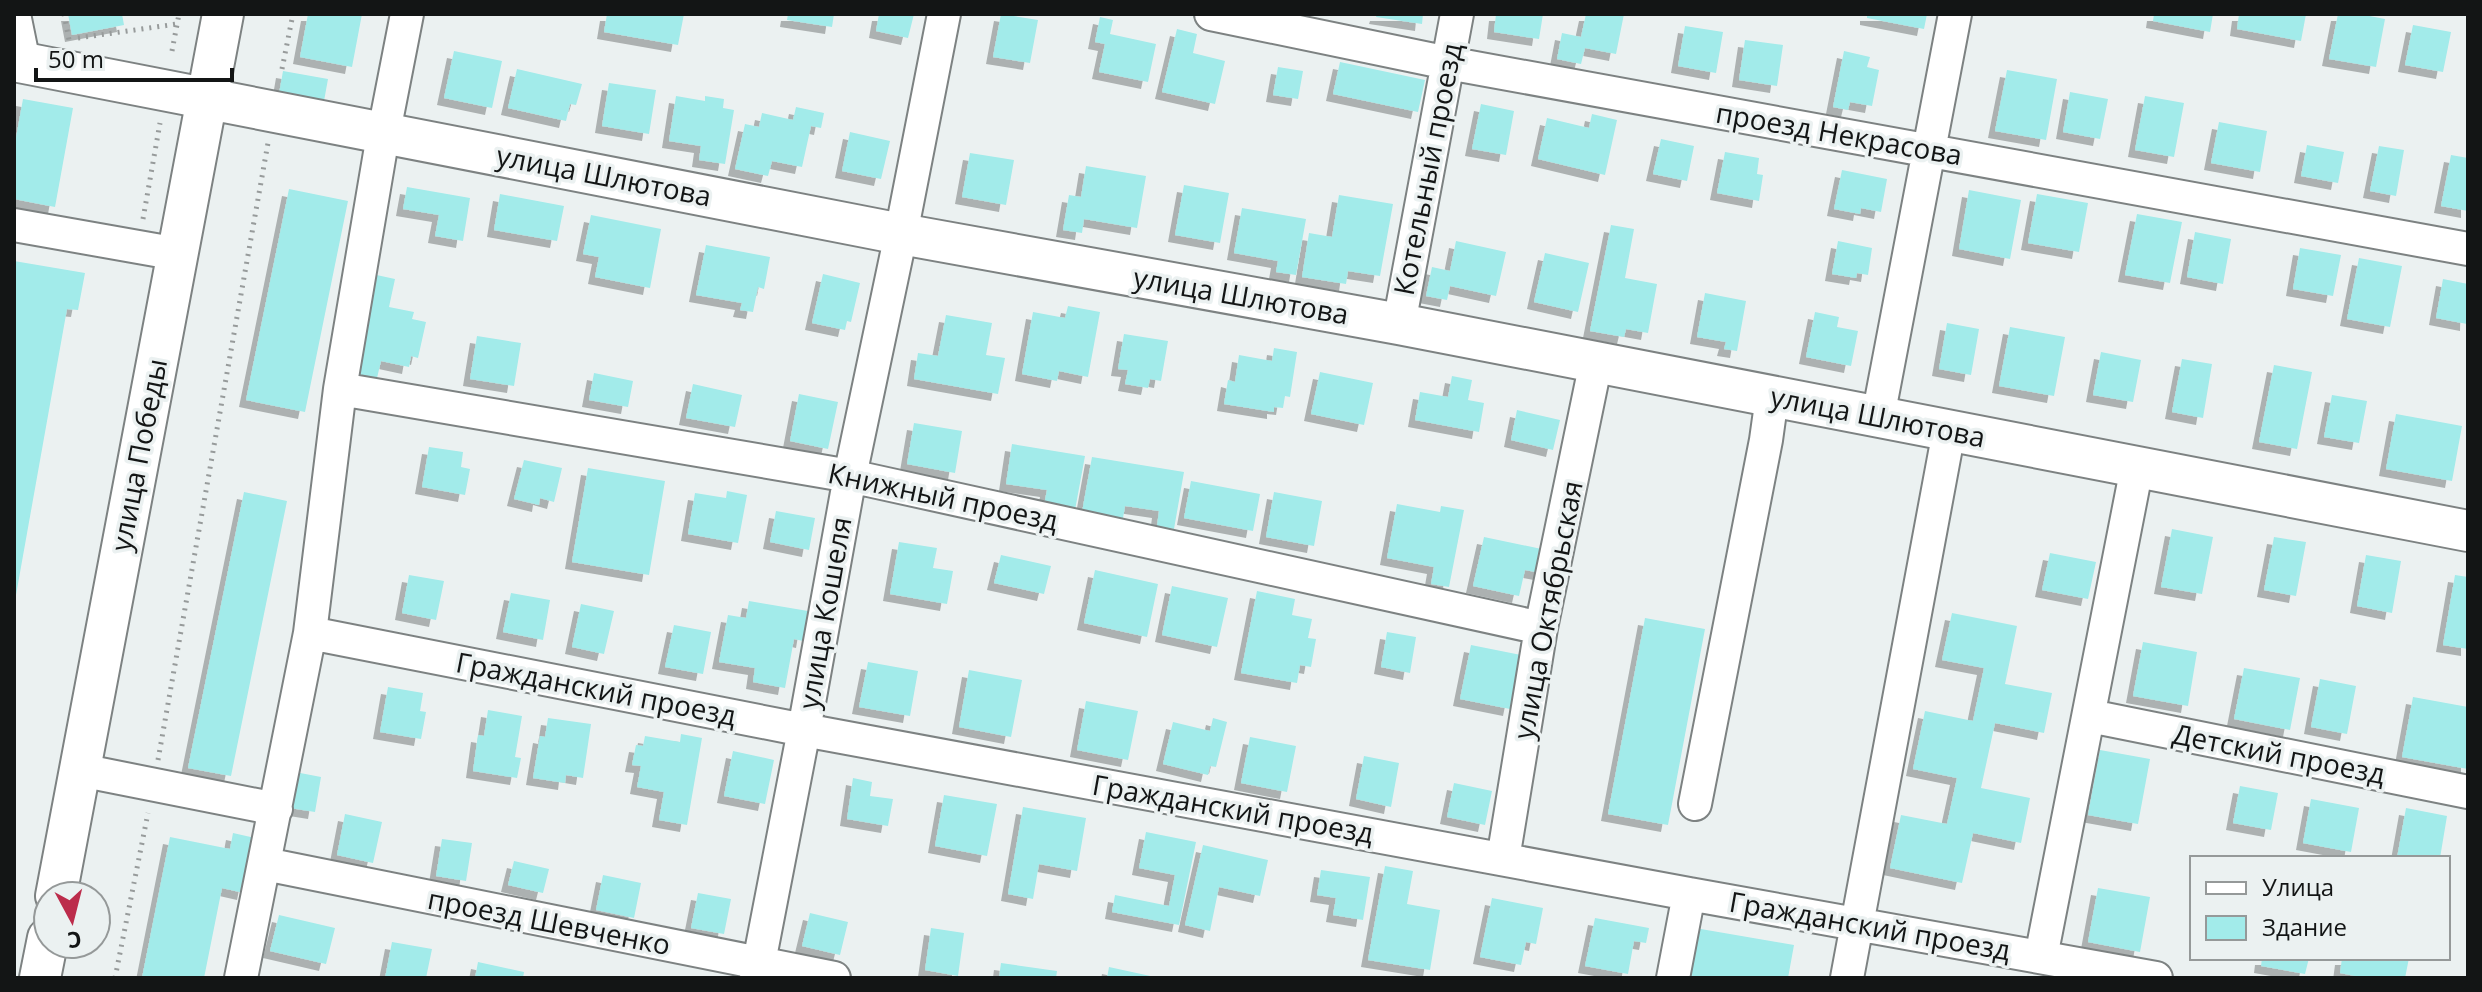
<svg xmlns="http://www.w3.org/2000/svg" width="2482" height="992" viewBox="0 0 2482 992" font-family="'Open Sans',sans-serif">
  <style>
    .building { fill: #a2ebea; filter: url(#shadow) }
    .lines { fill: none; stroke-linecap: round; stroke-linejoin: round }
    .minor-casing { stroke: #7d8282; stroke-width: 36 }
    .major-casing { stroke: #7d8282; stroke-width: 44 }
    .path { stroke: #979b9b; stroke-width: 5; stroke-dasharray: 2 6; stroke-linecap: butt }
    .minor { stroke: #fff; stroke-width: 32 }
    .major { stroke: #fff; stroke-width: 40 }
    .labels { text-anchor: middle; stroke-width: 7; stroke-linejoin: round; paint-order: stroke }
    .street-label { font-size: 28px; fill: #131515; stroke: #ebf1f1 }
  </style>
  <defs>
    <filter id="shadow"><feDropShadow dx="-7" dy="7" stdDeviation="0" flood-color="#0004"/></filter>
  </defs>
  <rect width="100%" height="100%" fill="#ebf1f1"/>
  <!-- building -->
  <path class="building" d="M68,14H122L124,25L72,35Z
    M308,14H362L352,67L300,57Z
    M607,14H684L678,45L604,32Z
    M788,14H834L832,27L787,20Z
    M879,14H914L908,38L876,31Z
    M1001,14L1038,20L1030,63L993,57Z
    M1377,14H1423L1422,24L1376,17Z
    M1496,14H1543L1539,39L1494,32Z
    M1586,14H1624L1616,54L1585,48L1581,64L1557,59L1562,33L1581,37Z
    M1867,14H1927L1924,29L1867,18Z
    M2154,14H2213L2210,32L2153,21Z
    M2239,14H2306L2301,41L2237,29Z
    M2338,14H2359L2385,19L2376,67L2329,59Z
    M1100,17L1113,20L1110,34L1156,44L1148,82L1099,72L1105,44L1095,42Z
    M2413,25L2451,32L2443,72L2405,65Z
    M1685,26L1723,32L1716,73L1678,66Z
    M1177,29L1197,34L1193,53L1225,61L1215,104L1162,92Z
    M1745,40L1783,45L1777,86L1739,80Z
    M454,51L502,61L492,108L444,98Z
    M1844,51L1870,57L1867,67L1879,70L1872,106L1850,102L1848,110L1833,107Z
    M1340,62L1425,80L1418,112L1333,94Z
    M1278,67L1303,71L1298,99L1273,95Z
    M517,69L582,84L576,105L570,104L566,121L508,108Z
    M2007,70L2057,79L2046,140L1995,131Z
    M283,71L328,79L324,101L279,94Z
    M609,83L656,90L649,134L602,126Z
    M2070,92L2108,99L2100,139L2063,132Z
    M676,96L705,101V96L724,99L723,108L734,110L725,164L699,160L701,146L669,141Z
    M2145,96L2184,103L2174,157L2135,150Z
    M23,99L73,108L55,207L14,199V149Z
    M1481,104L1514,111L1506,155L1472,149Z
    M796,107L824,113L821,128L811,126L802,167L772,161L768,176L735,169L745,124L759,127L762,113L793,120Z
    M1592,114L1617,120L1605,175L1538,159L1547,118L1589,128Z
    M2219,122L2267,131L2260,172L2211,163Z
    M850,132L890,141L881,179L842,171Z
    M1661,139L1694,146L1687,181L1653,174Z
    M2307,145L2344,152L2338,183L2301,176Z
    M2379,146L2404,150L2396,196L2370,191Z
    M1725,152L1759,158L1757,174L1763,175L1759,201L1717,193Z
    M970,153L1014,160L1006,205L962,197Z
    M2451,155L2468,158V211L2441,206Z
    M1086,166L1146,176L1137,228L1084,219L1082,233L1063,230L1069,195L1081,197Z
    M1842,170L1887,179L1881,212L1861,208L1860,214L1834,209Z
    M1184,185L1229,193L1220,243L1175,235Z
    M407,187L470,198L463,241L435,236L439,215L403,209Z
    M289,189L348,201L305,412L246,400Z
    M1969,190L2021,200L2010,259L1959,249Z
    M500,194L564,206L557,241L494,230Z
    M2037,194L2088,203L2079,252L2028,243Z
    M1339,195L1393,204L1380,276L1348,271L1346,284L1302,277L1309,233L1332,237Z
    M1242,208L1306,219L1296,275L1276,272L1278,261L1234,253Z
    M2137,214L2182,222L2170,283L2125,275Z
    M591,215L661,229L650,288L595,277L599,257L583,254Z
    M1611,225L1634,229L1625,278L1657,284L1648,333L1626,329L1624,337L1590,331Z
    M2195,232L2231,239L2223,284L2187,277Z
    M1456,241L1506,252L1496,296L1450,286L1447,300L1426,296L1432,267L1450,271Z
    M1838,241L1872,248L1868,275L1857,273L1856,278L1832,274Z
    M706,245L770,257L764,289L758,287L753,312L740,310L742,303L696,295Z
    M2300,248L2341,255L2333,296L2293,289Z
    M1545,253L1589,263L1578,312L1534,302Z
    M2359,258L2402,266L2390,327L2347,319Z
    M14,261L85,273L78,310L67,309L16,595Z
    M372,274L395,279L389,307L414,312L412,319L426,322L418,358L411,356L409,367L381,361L377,378L351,373Z
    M823,274L860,283L851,322L847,321L845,330L812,323Z
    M2443,279L2468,284L2467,324L2436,318Z
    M1705,293L1746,301L1737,351L1724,349L1726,342L1697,337Z
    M1068,306L1100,312L1088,377L1059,371L1057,381L1022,374L1033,312L1065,318Z
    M1815,312L1839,317L1837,327L1858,331L1851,366L1806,357Z
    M946,315L992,323L986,355L1005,358L998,394L914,379L918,353L938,356Z
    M1947,323L1979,329L1971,375L1939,369Z
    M2010,327L2065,337L2054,396L1999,386Z
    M1124,334L1168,341L1161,381L1150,379L1148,388L1125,384L1128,370L1118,369Z
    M477,336L521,343L514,386L470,379Z
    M1274,348L1297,352L1290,397L1285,396L1283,408L1274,407V412L1224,404L1228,380L1235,382L1239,355L1272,361Z
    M2101,352L2141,360L2133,402L2093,395Z
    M2182,359L2212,364L2203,418L2172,412Z
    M2274,365L2312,372L2297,449L2259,442Z
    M1320,372L1373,383L1364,425L1311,414Z
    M594,373L633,381L628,407L589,400Z
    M1452,376L1472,380L1468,400L1484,403L1479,432L1415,420L1420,392L1448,397Z
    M693,384L742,395L735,427L686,418Z
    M799,394L838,402L828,449L790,441Z
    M2332,395L2367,401L2359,443L2324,437Z
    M1517,410L1560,420L1553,450L1511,440Z
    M2396,414L2462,426L2452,481L2386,469Z
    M914,423L962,431L955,473L907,464Z
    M1012,444L1085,456L1075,510L1044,505L1047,490L1006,484Z
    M429,447L463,452L461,467L470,469L465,495L422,487Z
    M1092,457L1184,472L1174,529L1157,526L1159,511L1125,506L1123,518L1082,512Z
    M524,460L562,468L554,502L540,498L539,505L514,499Z
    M588,468L665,481L649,575L572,562Z
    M1191,481L1260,494L1253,531L1184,518Z
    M727,491L747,495L738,543L688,534L695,493L726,498Z
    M244,492L287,501L231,776L188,768Z
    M1274,492L1322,501L1314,546L1266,537Z
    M1397,504L1440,512L1441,506L1464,510L1449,587L1431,584L1434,567L1387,558Z
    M776,511L815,518L809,550L770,542Z
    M2172,529L2213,537L2202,594L2161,587Z
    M1484,537L1551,551L1546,574L1525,570L1519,596L1473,586Z
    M2274,537L2306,542L2296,596L2264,590Z
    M899,542L937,548L933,568L953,571L947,604L890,594Z
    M2050,553L2096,562L2088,599L2042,590Z
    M1001,555L1051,566L1044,594L994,583Z
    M2366,555L2401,561L2392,613L2357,606Z
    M1095,570L1158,584L1147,637L1084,623Z
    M409,575L444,581L436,620L402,613Z
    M2455,575L2468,577V649L2443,645Z
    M1172,586L1228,598L1217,647L1162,635Z
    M1257,591L1295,599L1292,615L1312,619L1308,638L1316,639L1311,667L1300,665L1297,683L1241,673Z
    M511,593L550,600L543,640L503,632Z
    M749,601L808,611L803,641L794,639L785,688L753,682L755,668L719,662L728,615L746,618Z
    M581,604L614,611L604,654L572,647Z
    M1952,613L2017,626L2005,684L2052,693L2044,733L1995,723L1981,788L2030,798L2021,843L1973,833L1962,883L1890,868L1901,815L1947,824L1957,778L1913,769L1925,711L1973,721L1984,668L1942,660Z
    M1645,618L1705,629L1668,825L1608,814Z
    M674,625L711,632L703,674L665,667Z
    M1387,632L1416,637L1410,673L1381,667Z
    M2143,642L2197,652L2188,706L2133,696Z
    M1471,645L1521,655L1510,709L1460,699Z
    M868,662L918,671L910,716L859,707Z
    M2244,668L2300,678L2290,730L2234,719Z
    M969,670L1022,680L1011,737L959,727Z
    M2320,679L2356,686L2347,734L2311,727Z
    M388,687L423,693L420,711L426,712L421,739L380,732Z
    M2413,697L2468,707V769L2402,757Z
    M1086,701L1138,711L1128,760L1077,750Z
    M488,710L522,716L515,757L521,758L517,778L473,771L478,735L484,736Z
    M548,718L591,724L583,778L566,775L565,783L533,778L540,736L545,737Z
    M1213,718L1227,722L1216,767L1210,766L1208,775L1163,764L1173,722L1210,731Z
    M681,734L702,738L687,825L659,820L664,792L637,787L641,766L632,765L636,745L643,746L645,736L680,742Z
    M1250,737L1296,746L1287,792L1241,783Z
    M2100,750L2150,759L2138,824L2088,815Z
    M733,751L774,760L765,804L724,796Z
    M1364,756L1399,763L1391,807L1356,799Z
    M295,772L321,777L315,812L290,808Z
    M853,778L872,782L870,796L893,799L888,826L847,819Z
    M1454,783L1492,791L1485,825L1447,817Z
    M2240,786L2278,793L2271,830L2233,823Z
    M944,795L997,804L987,856L935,846Z
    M2311,799L2359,808L2351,852L2303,843Z
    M1023,807L1086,818L1077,871L1039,864L1033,899L1008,894Z
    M2406,808L2447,816L2440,858H2397Z
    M345,814L382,822L373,863L337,855Z
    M1146,832L1196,842L1179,925L1112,912L1115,895L1169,906L1175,875L1139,868Z
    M233,833L255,838L244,893L222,888L204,978H142L170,837L230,849Z
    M442,839L472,843L466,881L436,876Z
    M1203,845L1268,860L1260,896L1219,887L1210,931L1185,925Z
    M514,861L549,869L543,893L508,885Z
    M1385,866L1413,871L1407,904L1440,910L1430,970L1368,960Z
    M1321,870L1370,877L1363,920L1333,915L1336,898L1317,895Z
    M603,875L641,883L634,918L596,910Z
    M2098,888L2150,897L2140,952L2088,942Z
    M698,893L731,899L724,934L691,928Z
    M1492,898L1543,908L1536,944L1526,942L1521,965L1480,957Z
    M810,913L848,922L840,955L802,946Z
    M279,915L335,928L326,964L270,951Z
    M1595,918L1649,928L1646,943L1634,941L1628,974L1585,966Z
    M931,928L964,933L958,976L925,970Z
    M1695,928L1794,945L1788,978H1686Z
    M392,942L432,949L426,978H385Z
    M2262,958H2309L2305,974L2261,966Z
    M2342,958H2409L2405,978H2365L2340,973Z
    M478,962L524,972L523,978H475Z
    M1001,963L1057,971L1056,978H999Z
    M1109,967L1155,977V978H1107Z"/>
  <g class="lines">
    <!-- minor casing -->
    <g class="minor-casing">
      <path id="minor" d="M14,14L24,63
        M1211,14L1448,63L2468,249
        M14,225L178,254
        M1399,324L1457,14
        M340,389L850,476L1541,628
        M1878,417L1955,14
        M310,633L804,730L1689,894L2156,978
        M2090,716L2468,792
        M80,770L276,809
        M1695,804L1766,440L1772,397
        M1503,859L1541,628L1596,362
        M265,864L834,978
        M2041,957L2137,467
        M241,978L310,633L340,389L381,147L407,14
        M756,978L804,730L850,476L901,234L944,14
        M1673,978L1689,894
        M1847,978L1949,431"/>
    </g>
    <!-- major casing -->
    <g class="major-casing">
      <path id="major" d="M14,61L901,234L1399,324L2468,531
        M56,896L223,14
        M40,978L48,938"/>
    </g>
    <!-- path -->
    <path class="path" d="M64,14L69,40
      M78,38L177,24
      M172,51L179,14
      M282,69L293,14
      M143,219L160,123
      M158,760L268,143
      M115,978L148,813"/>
    <!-- minor -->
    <use href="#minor" class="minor"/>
    <!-- major -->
    <use href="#major" class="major"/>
  </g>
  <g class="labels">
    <!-- street labels -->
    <g class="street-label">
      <text transform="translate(1839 134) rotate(10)" y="10">проезд Некрасова</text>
      <text transform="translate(1428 169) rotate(-79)" y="10">Котельный проезд</text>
      <text transform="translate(604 176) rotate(11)" y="10">улица Шлютова</text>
      <text transform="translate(1241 296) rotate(10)" y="10">улица Шлютова</text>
      <text transform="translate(1878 417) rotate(11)" y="10">улица Шлютова</text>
      <text transform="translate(139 455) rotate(-79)" y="10">улица Победы</text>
      <text transform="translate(943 497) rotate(12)" y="10">Книжный проезд</text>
      <text transform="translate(1548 610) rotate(-79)" y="10">улица Октябрьская</text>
      <text transform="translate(825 613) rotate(-80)" y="10">улица Кошеля</text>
      <text transform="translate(596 689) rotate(11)" y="10">Гражданский проезд</text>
      <text transform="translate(2279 754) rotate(11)" y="10">Детский проезд</text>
      <text transform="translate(1233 809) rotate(10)" y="10">Гражданский проезд</text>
      <text transform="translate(549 922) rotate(11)" y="10">проезд Шевченко</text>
      <text transform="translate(1870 926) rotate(10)" y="10">Гражданский проезд</text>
    </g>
  </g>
  <!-- border -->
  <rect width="2482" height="992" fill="none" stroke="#131515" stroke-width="32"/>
  <!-- legend -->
  <rect x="2190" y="856" width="260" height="104" fill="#ebf1f1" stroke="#959999" stroke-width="2"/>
  <rect x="2206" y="882" width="40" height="12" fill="#ffffff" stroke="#959999" stroke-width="2"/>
  <text x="2262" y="896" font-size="24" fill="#131515">Улица</text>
  <rect x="2206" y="916" width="40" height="24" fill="#a2ebea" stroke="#959999" stroke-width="2"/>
  <text x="2262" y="936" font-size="24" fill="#131515">Здание</text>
  <!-- north arrow -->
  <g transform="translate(72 920) rotate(173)"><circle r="38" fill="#ebf1f1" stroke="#959999" stroke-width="2"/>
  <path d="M0-6L14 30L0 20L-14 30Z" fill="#bc2c4b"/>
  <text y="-12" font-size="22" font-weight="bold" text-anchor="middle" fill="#131515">С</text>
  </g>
  <!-- scale -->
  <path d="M36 68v12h196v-12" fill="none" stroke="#131515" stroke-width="4"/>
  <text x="48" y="68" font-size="24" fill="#131515" stroke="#ebf1f1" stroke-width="6" paint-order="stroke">50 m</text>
</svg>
